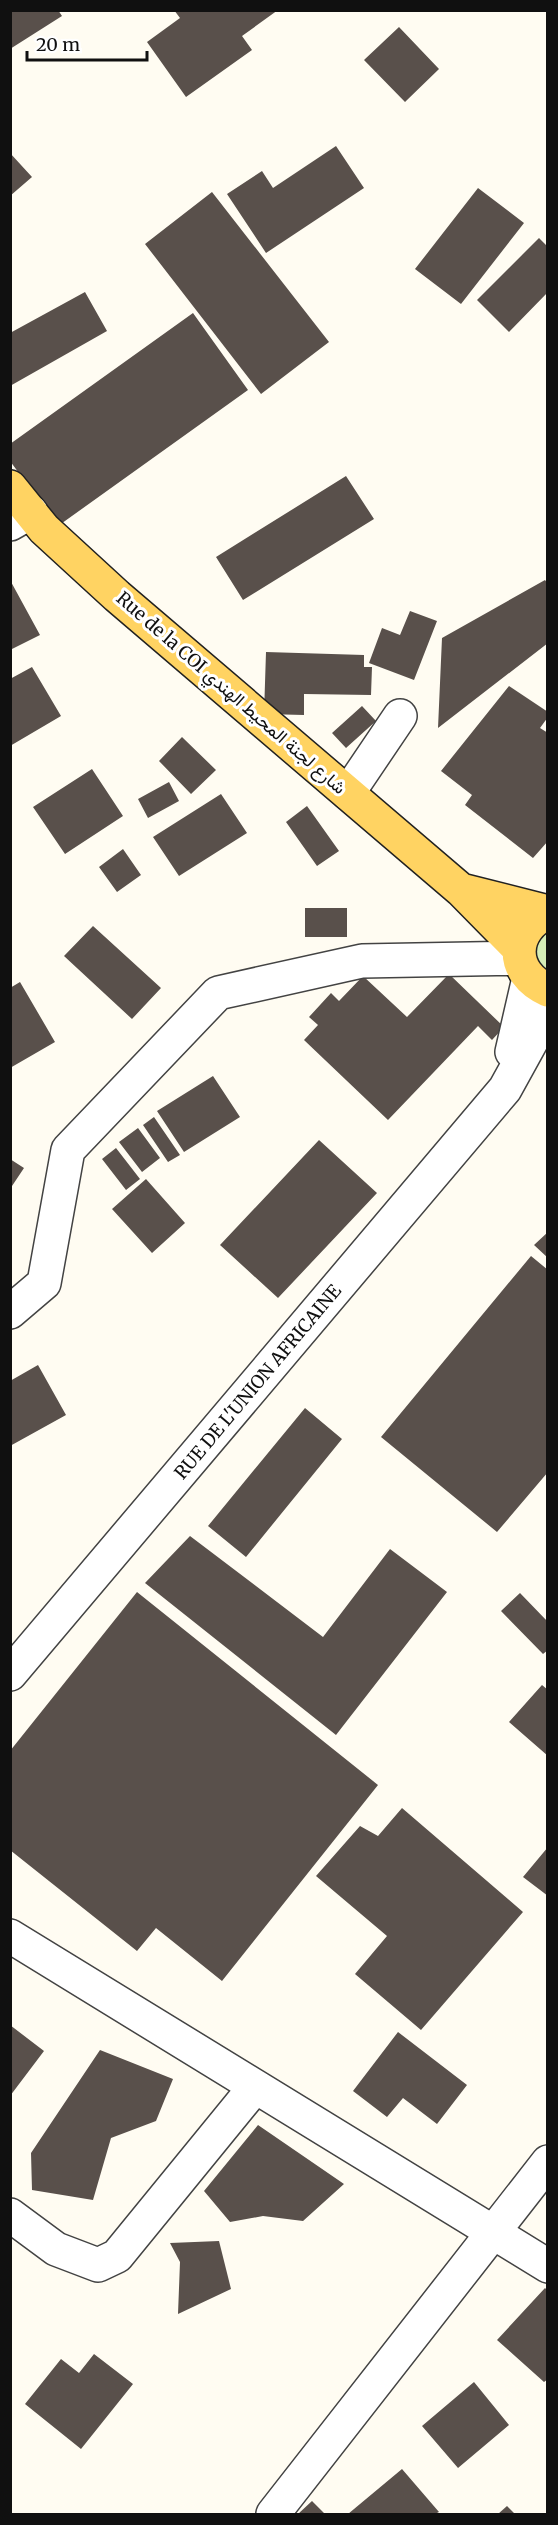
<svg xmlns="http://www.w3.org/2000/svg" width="558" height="2525" viewBox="0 0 558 2525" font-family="Merriweather,Vazirmatn,serif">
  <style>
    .green { fill: #d6eeb7 }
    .building { fill: #59504b }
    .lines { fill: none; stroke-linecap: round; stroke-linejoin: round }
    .minor-casing { stroke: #434343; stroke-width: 36 }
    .major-casing { stroke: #212121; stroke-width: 36 }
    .minor { stroke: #fff; stroke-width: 33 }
    .major { stroke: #ffd362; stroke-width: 33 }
    .labels { text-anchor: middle; stroke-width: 6; stroke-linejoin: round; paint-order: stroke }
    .street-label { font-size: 18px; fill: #101010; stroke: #fff }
  </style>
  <rect width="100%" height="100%" fill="#fffcf2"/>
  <!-- green -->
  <path class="green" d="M547,923V982L538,975L531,939Z"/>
  <!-- building -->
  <path class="building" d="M10,10H58L62,16L10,49Z
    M174,10H278L242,36L252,50L186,97L147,42L180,18Z
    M399,27L439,69L405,102L364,60Z
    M336,146L364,188L266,253L227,194L262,171L273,188Z
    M10,153L32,177L10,196Z
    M478,188L524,223L461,304L415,269Z
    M212,192L329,342L261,394L145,244Z
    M539,238L548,247V292L509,332L477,300Z
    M85,292L107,331L10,386V333Z
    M193,313L248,390L58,526L10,461V444Z
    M346,476L374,519L243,600L216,557Z
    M10,580L40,635L10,650Z
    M545,580L548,584V643L438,728L442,638Z
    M410,611L437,621L414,680L369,663L382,628L400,635Z
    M266,652L364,655V667H372L371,695L304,694V715L264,714Z
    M32,667L61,716L10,746V679Z
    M509,686L548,712V717L540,728L548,733V841L533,858L465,805L472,795L441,771Z
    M362,706L376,721L346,748L332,733Z
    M182,737L216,770L191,794L159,761Z
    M92,769L123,816L65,854L33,807Z
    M169,782L179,801L148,818L138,799Z
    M221,794L247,833L179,876L153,837Z
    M307,806L339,851L317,866L286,822Z
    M123,849L141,875L117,892L99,867Z
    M305,908H347V937H305Z
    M93,926L161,988L132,1019L64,956Z
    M449,974L504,1027L492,1040L478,1026L388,1120L304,1040L318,1025L309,1017L331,993L339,1001L363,976L407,1017Z
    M20,982L55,1042L10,1068V988Z
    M213,1076L240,1117L184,1152L157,1111Z
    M154,1117L180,1155L168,1162L143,1125Z
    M138,1128L160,1158L142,1172L119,1142Z
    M319,1140L377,1193L278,1298L220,1245Z
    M116,1148L140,1179L126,1190L102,1159Z
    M10,1159L24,1168L10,1189Z
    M146,1179L185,1223L152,1253L112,1209Z
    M548,1232V1258L534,1245Z
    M531,1256L548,1270V1472L497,1532L381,1437Z
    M38,1365L66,1415L10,1446V1381Z
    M305,1408L342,1439L246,1557L208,1526Z
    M190,1536L323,1637L390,1549L447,1592L336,1735L145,1583Z
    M137,1592L378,1785L222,1981L156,1928L137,1951L10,1850V1751Z
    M520,1593L548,1622V1650L543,1654L501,1611Z
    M542,1685L548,1690V1756L509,1722Z
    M402,1808L523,1912L421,2030L355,1974L387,1936L316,1876L360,1826L378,1836Z
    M548,1847V1896L523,1877Z
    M10,2025L44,2051L10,2096Z
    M398,2032L467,2085L437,2124L403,2098L387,2117L353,2091Z
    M100,2050L173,2079L156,2121L111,2138L93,2200L32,2190L31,2153Z
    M258,2125L344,2184L303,2221L263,2216L230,2222L204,2191Z
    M219,2241L231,2289L178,2314L180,2262L170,2243Z
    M545,2288L548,2291V2379L544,2382L497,2340Z
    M94,2354L133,2384L81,2449L25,2404L61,2359L79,2373Z
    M474,2382L509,2425L458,2468L422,2426Z
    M402,2469L439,2512L435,2514H348Z
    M312,2501L325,2514H298Z
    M507,2506L515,2514H498Z"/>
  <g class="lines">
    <!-- minor casing -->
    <g class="minor-casing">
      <path id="minor" d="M10,524L31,512
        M348,793L400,716
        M512,1052L529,978
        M10,1312L44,1283L68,1150L218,993L362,961L519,958
        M10,1674L505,1089L548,1011
        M10,1936L548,2266
        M10,2215L56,2249L98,2265L117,2256L255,2087
        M273,2514L548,2162"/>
    </g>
    <!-- major casing -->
    <g class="major-casing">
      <path id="major" d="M10,487L44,529L117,596L461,890L518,948
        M461,890L548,912
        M548,912C510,930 509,973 548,990"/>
    </g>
    <!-- minor -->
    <use href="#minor" class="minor"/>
    <!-- major -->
    <use href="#major" class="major"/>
  </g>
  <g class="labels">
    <!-- street labels -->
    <g class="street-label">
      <text transform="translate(231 693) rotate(41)" y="6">Rue de la COI شارع لجنة المحيط الهندي</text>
      <text transform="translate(258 1382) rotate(-50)" y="6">RUE DE L'UNION AFRICAINE</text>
    </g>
  </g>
  <!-- border -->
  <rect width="558" height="2525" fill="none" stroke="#101010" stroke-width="24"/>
  <!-- scale -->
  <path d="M27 51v9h120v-9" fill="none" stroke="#101010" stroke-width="3"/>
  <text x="36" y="51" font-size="18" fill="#101010" stroke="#ffffff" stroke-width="4.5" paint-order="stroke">20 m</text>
</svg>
